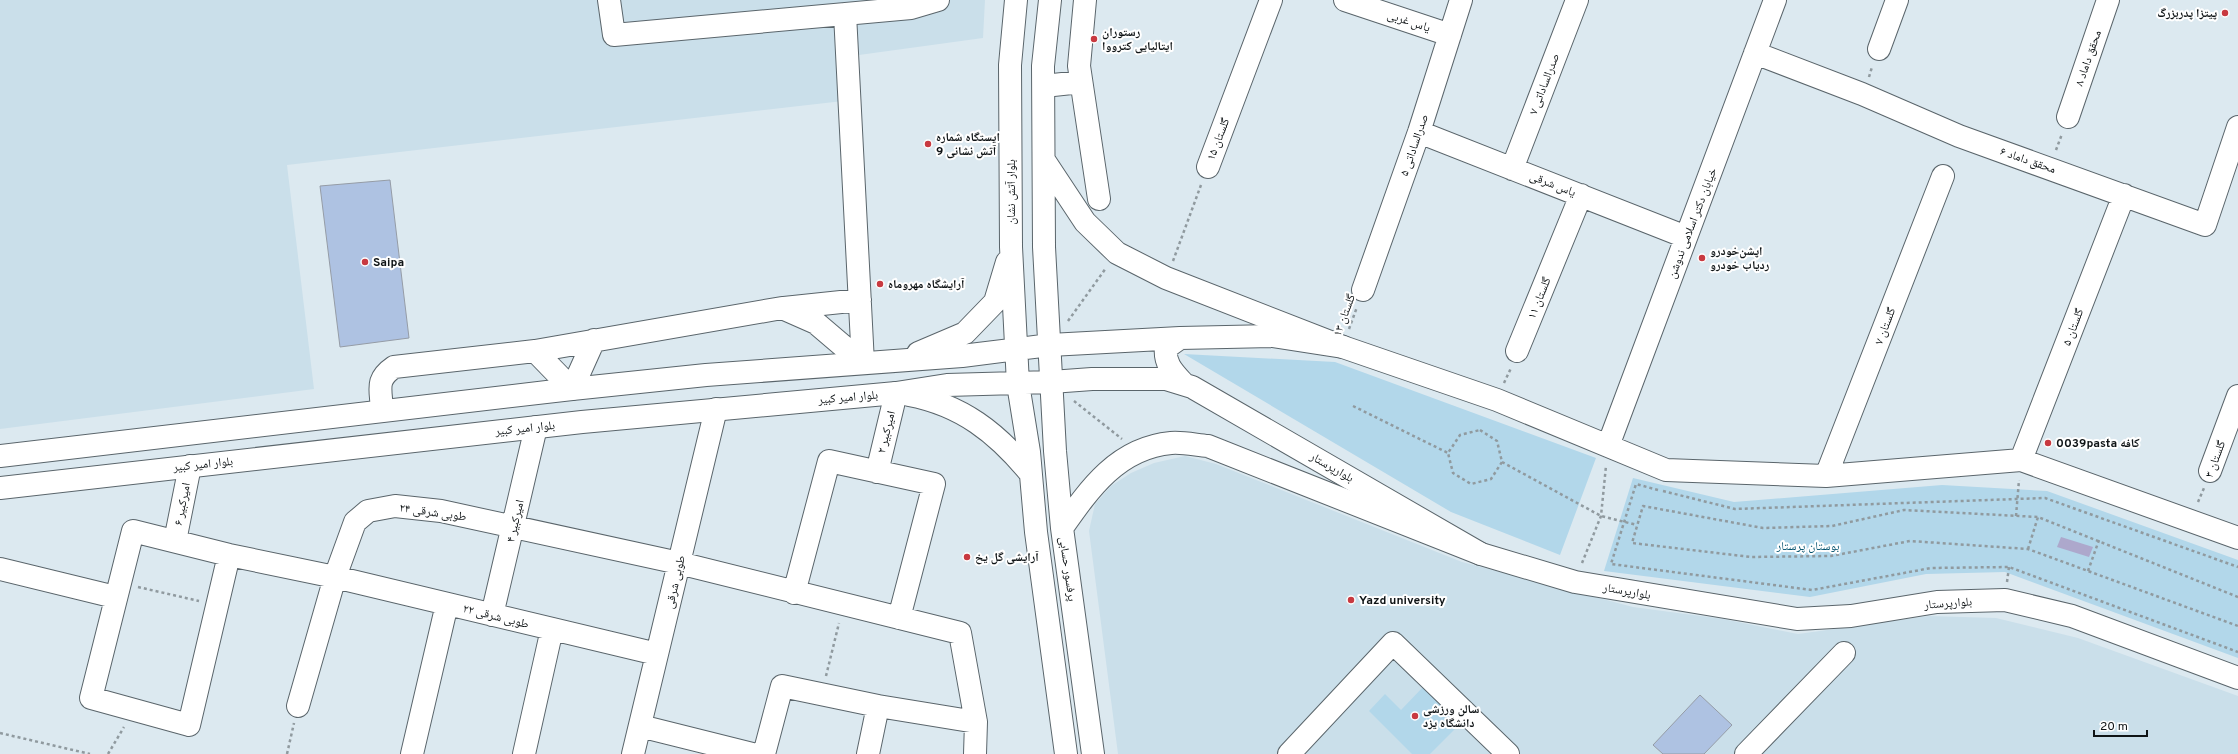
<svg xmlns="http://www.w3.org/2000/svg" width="2238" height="754" viewBox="0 0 2238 754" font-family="Overpass,'Noto Naskh Arabic',sans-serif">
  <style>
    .built { fill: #cadfea }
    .green { fill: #b2d7ea }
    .water { fill: #ada8cc }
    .building { fill: #aec2e2; stroke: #959ca6 }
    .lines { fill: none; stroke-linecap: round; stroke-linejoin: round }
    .minor-casing { stroke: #5a656b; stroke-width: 24 }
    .major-casing { stroke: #5a656b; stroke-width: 24 }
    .path { stroke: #909a9f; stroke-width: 2.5; stroke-dasharray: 3 3; stroke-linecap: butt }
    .minor { stroke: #fff; stroke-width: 22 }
    .major { stroke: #fff; stroke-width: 22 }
    .poi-dot { fill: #c83940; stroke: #fff; stroke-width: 1.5 }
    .labels { text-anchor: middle; stroke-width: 4; stroke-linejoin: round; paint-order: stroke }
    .poi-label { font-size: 12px; font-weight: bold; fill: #0f1416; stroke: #fff; text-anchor: start }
    .street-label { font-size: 12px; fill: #0f1416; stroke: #fff }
    .park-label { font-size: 12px; fill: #02516d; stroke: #fff }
  </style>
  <rect width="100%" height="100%" fill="#dce9f0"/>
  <!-- built -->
  <path class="built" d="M0,0H985L983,38L837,58L843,101L287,165L314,389L0,429Z
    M1185,456L1216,464L1462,562L1633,607L1723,619L1798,634L1929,616L1996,618L2078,638L2238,696V754H1118L1089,531L1095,504L1111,486L1131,473L1154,463Z"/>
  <!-- green -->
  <path class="green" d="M1184,354L1335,362L1596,458L1560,555L1451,512Z
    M1633,478L1734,502L1942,485L2047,491L2238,560V658L2005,572L1926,574L1810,597L1604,571Z
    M1425,685L1462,722L1430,754H1412L1369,711L1385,694L1401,710Z"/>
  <!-- water -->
  <path class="water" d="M2061,537L2093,547L2089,557L2057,547Z"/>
  <!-- building -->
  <path class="building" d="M390,180L409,338L340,347L320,186Z
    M1700,695L1732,725L1704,754H1663L1653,745Z"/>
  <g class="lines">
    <!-- minor casing -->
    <g class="minor-casing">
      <path id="minor" d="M609,0L614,35L911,8L938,0
        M1085,0L1079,66L1099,199
        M1345,0L1450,35
        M845,14L863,363
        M1879,49L1897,0
        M1755,53L1862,94L1959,136L2205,225L2238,127
        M1044,86L1081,82
        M2068,117L2108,0
        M1419,132L1686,237
        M1208,167L1271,0
        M1512,169L1577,0
        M1363,290L1419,132L1461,0
        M784,308L860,300
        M1180,338L1166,348C1164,364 1174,373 1184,384
        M1050,345L1180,338L1272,336L1343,347L1497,400L1666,470L1826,476L2021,460L2238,538
        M535,351L782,308L816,323L863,363
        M1517,351L1581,195
        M1051,382L1092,379H1166L1192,387L1481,554L1575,582L1797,619L1851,616L1937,602L2005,600L2072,616L2238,678
        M382,410C381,389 375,380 394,367L535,351L572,389L594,340
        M1608,446L1775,0
        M2021,460L2124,195
        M2210,471L2238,396
        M877,472L896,393
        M1826,476L1943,176
        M175,541L190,466
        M229,555L189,725L91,698L133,531L229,555L335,577L657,654
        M0,569L115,597
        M794,593L829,461L934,484L899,618
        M492,615L536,427
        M298,706L335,577L355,522L368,511L395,506L441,511L679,563L960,633L976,722L975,754
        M878,706L976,722
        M640,726L752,754
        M412,754L447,604
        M524,754L552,629
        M633,754L716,409
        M764,754L782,686L878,706L868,754
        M1289,754L1393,643L1508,754
        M1746,754L1844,653"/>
    </g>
    <!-- major casing -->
    <g class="major-casing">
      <path id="major" d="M1016,0L1010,65L1011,247L1018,384L1029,452L1036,532L1066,754
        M1050,0L1043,66L1044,247L1055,451L1062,528L1093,754
        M1044,160L1085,222L1117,253L1166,278L1343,347
        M918,353L965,333L995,302L1007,262
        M909,395C962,405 997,433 1030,473
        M0,456L572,389L706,375L962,356L1050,345
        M0,488L582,422L896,393L947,385L1051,382
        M1062,528C1090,488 1118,448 1171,443C1183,442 1196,445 1208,446L1481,554"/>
    </g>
    <!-- path -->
    <path class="path" d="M1869,77L1872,67
      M2056,150L2062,134
      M1173,261L1201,185
      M1068,321L1106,268
      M1349,329L1357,307
      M1504,383L1511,368
      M1074,401L1122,439
      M1353,406L1448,453
      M1480,430L1497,441L1502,462L1491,479L1471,484L1453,473L1448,453L1460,435Z
      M1502,462L1601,516L1637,525
      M1658,490L1636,484L1611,564L1812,590L1931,568L2009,567L2238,652
      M1663,491L1735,509L2045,498L2238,567
      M2198,502L2204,488
      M2016,516L2019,480
      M2028,549L2038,517
      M1582,563L1601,516L1606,466
      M2088,571L2099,540
      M2007,582L2009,567
      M138,587L199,601
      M2238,597L2038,517L1904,510L1832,526L1763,528L1643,506L1632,543L1751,557L1831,556L1910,541L2028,549L2238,626
      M826,676L839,623
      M0,733L90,754
      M108,754L124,727
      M287,754L294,723"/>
    <!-- minor -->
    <use href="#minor" class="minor"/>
    <!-- major -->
    <use href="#major" class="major"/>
  </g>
  <!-- markers -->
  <g class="poi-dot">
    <circle cx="2225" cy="13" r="4"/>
    <circle cx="1094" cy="39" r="4"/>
    <circle cx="928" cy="144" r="4"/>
    <circle cx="1702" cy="258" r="4"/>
    <circle cx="365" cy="262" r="4"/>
    <circle cx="880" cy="284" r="4"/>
    <circle cx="2048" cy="443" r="4"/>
    <circle cx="967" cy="557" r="4"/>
    <circle cx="1351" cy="600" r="4"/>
    <circle cx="1415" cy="716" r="4"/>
  </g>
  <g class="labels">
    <!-- poi labels -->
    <g class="poi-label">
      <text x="2217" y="17" text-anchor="end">پیتزا پدربزرگ</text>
      <text x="1102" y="36">رستوران<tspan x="1102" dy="14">ایتالیایی کترووا</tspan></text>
      <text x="936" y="141">ایستگاه شماره<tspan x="936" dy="14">9 آتش نشانی</tspan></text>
      <text x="1710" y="255">اپشن‌خودرو<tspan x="1710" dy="14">ردیاب خودرو</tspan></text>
      <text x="373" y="266">Saipa</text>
      <text x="888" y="288">آرایشگاه مهروماه</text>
      <text x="2056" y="447">0039pasta کافه</text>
      <text x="975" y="561">آرایشی گل یخ</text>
      <text x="1359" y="604">Yazd university</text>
      <text x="1423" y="713">سالن ورزشی<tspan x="1423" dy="14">دانشگاه یزد</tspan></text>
    </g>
    <!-- street labels -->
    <g class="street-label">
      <text transform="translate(1409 21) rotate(18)" y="4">یاس غربی</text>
      <text transform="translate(2088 58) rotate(-71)" y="4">محقق داماد ۸</text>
      <text transform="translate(1544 84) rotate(-69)" y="4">صدرالساداتی ۷</text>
      <text transform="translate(1218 139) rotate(-69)" y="4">گلستان ۱۵</text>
      <text transform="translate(1414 145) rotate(-71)" y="4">صدرالساداتی ۵</text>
      <text transform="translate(2028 160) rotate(19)" y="4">محقق داماد ۶</text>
      <text transform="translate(1553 184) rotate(21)" y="4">یاس شرقی</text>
      <text transform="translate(1011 192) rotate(-90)" y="4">بلوار آتش نشان</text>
      <text transform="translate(1692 223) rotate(-69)" y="4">خيابان دکتر اسلامی ندوشن</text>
      <text transform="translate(1539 298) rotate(-68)" y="4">گلستان ۱۱</text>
      <text transform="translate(1344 315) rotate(-70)" y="4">گلستان ۱۳</text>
      <text transform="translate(1885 326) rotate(-69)" y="4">گلستان ۷</text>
      <text transform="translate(2073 327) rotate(-69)" y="4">گلستان ۵</text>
      <text transform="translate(848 397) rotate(-5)" y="4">بلوار امیر کبیر</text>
      <text transform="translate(525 428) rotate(-6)" y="4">بلوار امیر کبیر</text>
      <text transform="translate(886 432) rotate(-76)" y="4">امیرکبیر ۲</text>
      <text transform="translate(2215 459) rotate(-70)" y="4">گلستان ۳</text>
      <text transform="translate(203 464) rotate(-6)" y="4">بلوار امیر کبیر</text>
      <text transform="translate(1332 467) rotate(30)" y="4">بلوارپرستار</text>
      <text transform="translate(182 504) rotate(-79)" y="4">امیرکبیر ۶</text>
      <text transform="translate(433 512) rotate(8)" y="4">طوبی شرقی ۲۴</text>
      <text transform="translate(515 521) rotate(-77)" y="4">امیرکبیر ۴</text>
      <text transform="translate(1068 569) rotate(82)" y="4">پرفسور حسابی</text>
      <text transform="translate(675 582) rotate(-77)" y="4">طوبی شرقی</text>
      <text transform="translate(1627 591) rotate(10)" y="4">بلوارپرستار</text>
      <text transform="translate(1948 603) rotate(-4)" y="4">بلوارپرستار</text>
      <text transform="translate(496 616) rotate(14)" y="4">طوبی شرقی ۲۲</text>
    </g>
    <!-- park labels -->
    <g class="park-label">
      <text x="1808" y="550">بوستان پرستار</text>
    </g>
  </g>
  <!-- scale -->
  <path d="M2094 730v6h53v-6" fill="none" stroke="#0f1416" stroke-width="2"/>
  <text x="2100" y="730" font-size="12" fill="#0f1416" stroke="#ffffff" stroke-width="3" paint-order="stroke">20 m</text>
</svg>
